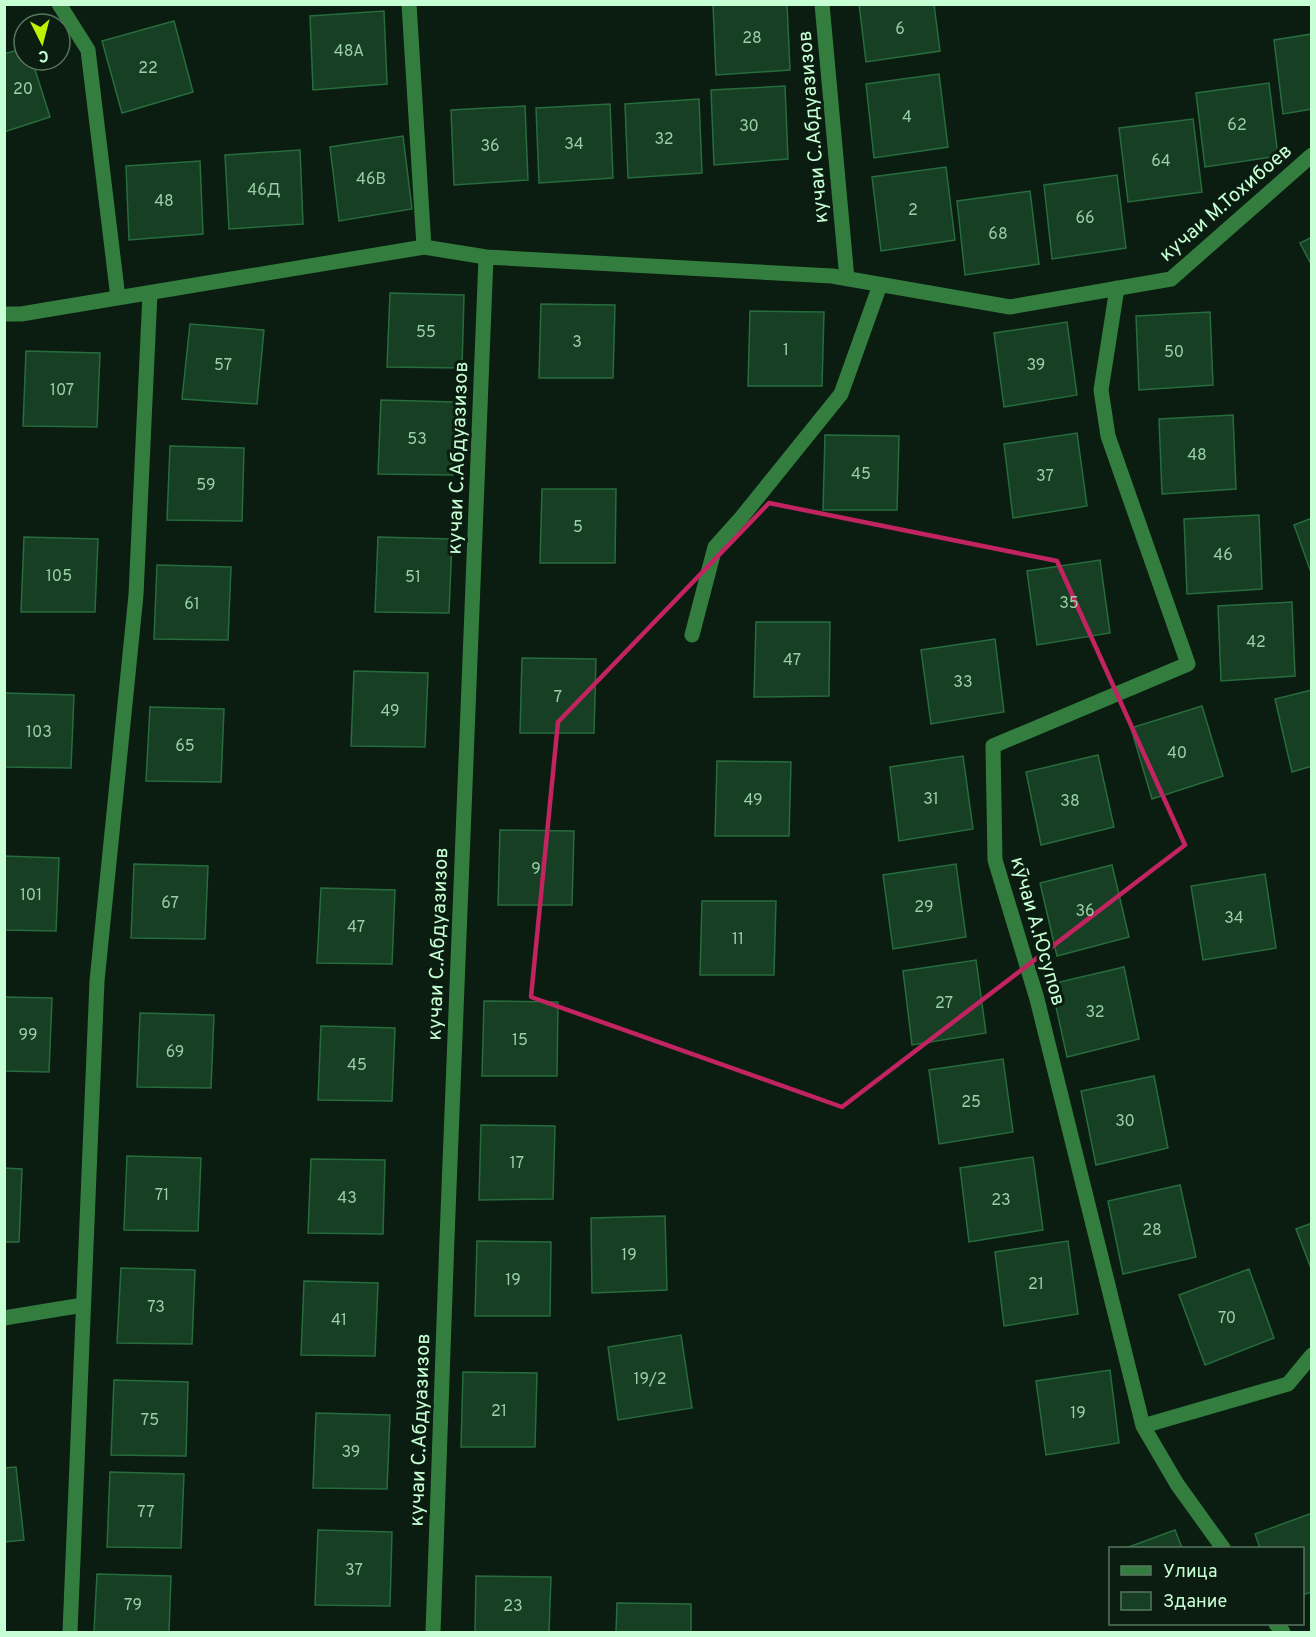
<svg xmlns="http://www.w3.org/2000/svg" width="1316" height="1637" viewBox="0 0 1316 1637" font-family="Overpass,sans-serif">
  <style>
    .building { fill: #163f23; stroke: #276c3d; stroke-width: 1.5 }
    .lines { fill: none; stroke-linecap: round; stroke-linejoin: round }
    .minor { stroke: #337e3f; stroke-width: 15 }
    .marked { fill: none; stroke: #c22461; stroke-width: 4.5; stroke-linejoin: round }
    .labels { text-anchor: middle; stroke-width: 6; stroke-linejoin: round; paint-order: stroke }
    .number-label { font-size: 16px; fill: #9bcfa8 }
    .street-label { font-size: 20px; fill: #c7ffd4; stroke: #0b1d10 }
  </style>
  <rect width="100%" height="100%" fill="#0b1d10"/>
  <!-- building -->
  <path class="building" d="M713,4H787L790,70L716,75Z
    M859,4H934L940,51L866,62Z
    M384,11L387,84L313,90L310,16Z
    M174,21L193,92L122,113L102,41Z
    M1312,34V109L1283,114L1274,40Z
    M24,48V60H32L50,117L4,132V54Z
    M939,74L948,147L874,158L866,84Z
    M1269,83L1278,156L1205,167L1196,93Z
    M785,86L788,159L714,165L711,90Z
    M699,99L702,173L628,178L625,104Z
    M610,104L613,178L539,183L536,108Z
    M525,106L528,180L454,185L451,110Z
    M1193,119L1202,192L1128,202L1119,128Z
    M403,136L412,209L339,221L330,147Z
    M300,150L303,224L229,229L225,155Z
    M200,161L203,234L129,240L126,166Z
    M946,167L955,240L881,251L872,177Z
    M1117,175L1126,248L1052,259L1044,185Z
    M1030,191L1039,264L965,275L957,201Z
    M1312,237V266L1300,243Z
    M390,293L464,295L462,368L387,367Z
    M541,304L615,305L613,378H539Z
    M750,311L824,312L822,386H748Z
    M1210,312L1213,385L1139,390L1136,316Z
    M1067,322L1077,395L1004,407L994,333Z
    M190,324L264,330L257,404L182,399Z
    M26,351L100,353L97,427L23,426Z
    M381,400L455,402L453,475L378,474Z
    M1233,415L1236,489L1162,494L1159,419Z
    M1077,433L1087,506L1013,518L1004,444Z
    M825,435L899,436L897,510H823Z
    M170,446L244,448L242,521L167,520Z
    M542,489H616L615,563H540Z
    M1259,515L1262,589L1187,594L1184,519Z
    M1312,518V575L1294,525Z
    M24,537L98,539L95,612H21Z
    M378,537L452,539L449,613L375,612Z
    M1100,560L1110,633L1037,645L1027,571Z
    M157,565L231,567L228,640L154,639Z
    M1292,602L1295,676L1221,681L1218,606Z
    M756,622H830L829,696L754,697Z
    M995,639L1004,712L931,724L921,650Z
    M522,658L596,659L594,733H520Z
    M354,671L428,673L425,747L351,746Z
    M1312,690V766L1292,772L1275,699Z
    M4,693L74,695L71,768L4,767Z
    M1202,706L1223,776L1152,799L1131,728Z
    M150,707L224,709L221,782L146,781Z
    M1098,755L1114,827L1041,845L1026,772Z
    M963,756L973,829L899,841L890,767Z
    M717,761L791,762L789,836H715Z
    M500,830L574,831L572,905H498Z
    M4,856L59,858L56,931L4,930Z
    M134,864L208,866L205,939L131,938Z
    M956,864L966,937L893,949L883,875Z
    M1112,865L1129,937L1057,956L1040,883Z
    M1265,874L1276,948L1203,960L1191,886Z
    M321,888L395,890L392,964L317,963Z
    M702,901H776L774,975H700Z
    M976,960L986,1033L912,1045L903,971Z
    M1124,967L1139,1039L1067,1057L1051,984Z
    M4,997L52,998L49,1072L4,1071Z
    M484,1001L558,1002L557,1076H482Z
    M140,1013L214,1015L211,1088L137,1087Z
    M321,1026L395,1028L392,1101L318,1100Z
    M1003,1059L1013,1132L939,1144L929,1070Z
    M1154,1076L1168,1148L1096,1165L1081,1091Z
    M481,1125L555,1126L553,1199L479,1200Z
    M127,1156L201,1158L198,1231L124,1230Z
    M1033,1157L1043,1230L969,1242L960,1168Z
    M311,1159L385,1160L383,1234L308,1233Z
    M4,1168L22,1169L19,1242H4Z
    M1180,1185L1196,1257L1123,1274L1108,1201Z
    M665,1216L667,1290L592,1293L591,1218Z
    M1312,1223V1271L1296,1229Z
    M477,1241L551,1242L550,1316H475Z
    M1068,1241L1078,1314L1004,1326L995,1252Z
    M121,1268L195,1270L192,1344L117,1343Z
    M1249,1269L1274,1338L1205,1365L1179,1295Z
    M304,1281L378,1283L375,1356L301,1355Z
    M681,1335L692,1408L618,1420L608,1347Z
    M1110,1370L1119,1443L1046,1455L1036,1381Z
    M463,1372L537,1373L535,1447H461Z
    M114,1380L188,1382L186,1456L111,1455Z
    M316,1413L390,1415L387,1489L313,1488Z
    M16,1467L24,1540L4,1542V1468Z
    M110,1472L184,1474L181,1548L107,1547Z
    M1312,1513V1592L1302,1595V1548H1260L1255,1534Z
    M318,1530L392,1532L390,1606L315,1605Z
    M1175,1530L1182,1548H1126Z
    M97,1574L171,1576L169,1632H94Z
    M476,1576L551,1577L549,1632H475Z
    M617,1603L691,1604V1632H616Z"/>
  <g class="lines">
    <!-- minor -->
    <path class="minor" d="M59,4L88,50L118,298
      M409,4L424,247
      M822,4L847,279
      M1117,288L1101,390L1108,436L1188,664L993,746L995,860L1037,999L1143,1426L1177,1484L1223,1548
      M4,314H21L424,247L486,257L832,276L1010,307L1171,279L1312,155
      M692,635L715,547L741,518L841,394L880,285
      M4,1318L83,1305
      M1143,1426L1288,1384L1312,1355
      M1276,1624L1283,1632
      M70,1632L97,981L136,595L150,293
      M433,1632L447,1238L486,257"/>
  </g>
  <!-- marked area -->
  <path class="marked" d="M769,503L1057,561L1185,845L842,1107L531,997L558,722Z"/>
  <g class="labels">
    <!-- number labels -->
    <g class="number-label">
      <text x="900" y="34">6</text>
      <text x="752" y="43">28</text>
      <text x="349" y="56">48А</text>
      <text x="148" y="73">22</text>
      <text x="23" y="94">20</text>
      <text x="907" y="122">4</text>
      <text x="1237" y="130">62</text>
      <text x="749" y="131">30</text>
      <text x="664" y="144">32</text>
      <text x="574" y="149">34</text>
      <text x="490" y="151">36</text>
      <text x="1161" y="166">64</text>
      <text x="371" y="184">46В</text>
      <text x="264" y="195">46Д</text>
      <text x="164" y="206">48</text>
      <text x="913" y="215">2</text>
      <text x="1085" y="223">66</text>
      <text x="998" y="239">68</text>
      <text x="426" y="337">55</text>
      <text x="577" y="347">3</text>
      <text x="786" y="355">1</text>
      <text x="1174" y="357">50</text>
      <text x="223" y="370">57</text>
      <text x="1036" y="370">39</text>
      <text x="62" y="395">107</text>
      <text x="417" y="444">53</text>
      <text x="1197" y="460">48</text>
      <text x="861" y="479">45</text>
      <text x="1045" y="481">37</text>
      <text x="206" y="490">59</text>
      <text x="578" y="532">5</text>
      <text x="1223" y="560">46</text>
      <text x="59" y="581">105</text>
      <text x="413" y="582">51</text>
      <text x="1069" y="608">35</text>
      <text x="192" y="609">61</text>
      <text x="1256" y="647">42</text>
      <text x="792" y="665">47</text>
      <text x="963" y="687">33</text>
      <text x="558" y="702">7</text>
      <text x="390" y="716">49</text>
      <text x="39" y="737">103</text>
      <text x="185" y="751">65</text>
      <text x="1177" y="758">40</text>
      <text x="931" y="804">31</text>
      <text x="753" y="805">49</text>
      <text x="1070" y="806">38</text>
      <text x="536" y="874">9</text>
      <text x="31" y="900">101</text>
      <text x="170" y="908">67</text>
      <text x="924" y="912">29</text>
      <text x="1085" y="916">36</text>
      <text x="1234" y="923">34</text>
      <text x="356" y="932">47</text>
      <text x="738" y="944">11</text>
      <text x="944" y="1008">27</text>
      <text x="1095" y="1017">32</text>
      <text x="28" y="1040">99</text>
      <text x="520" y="1045">15</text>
      <text x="175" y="1057">69</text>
      <text x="357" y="1070">45</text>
      <text x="971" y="1107">25</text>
      <text x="1125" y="1126">30</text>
      <text x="517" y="1168">17</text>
      <text x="162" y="1200">71</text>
      <text x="347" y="1203">43</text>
      <text x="1001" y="1205">23</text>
      <text x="1152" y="1235">28</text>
      <text x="629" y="1260">19</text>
      <text x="513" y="1285">19</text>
      <text x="1036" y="1289">21</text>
      <text x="156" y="1312">73</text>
      <text x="1227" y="1323">70</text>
      <text x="339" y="1325">41</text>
      <text x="650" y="1384">19/2</text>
      <text x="499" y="1416">21</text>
      <text x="1078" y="1418">19</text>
      <text x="150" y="1425">75</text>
      <text x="351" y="1457">39</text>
      <text x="146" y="1517">77</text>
      <text x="354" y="1575">37</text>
      <text x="133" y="1610">79</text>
      <text x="513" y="1611">23</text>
    </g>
    <!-- street labels -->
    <g class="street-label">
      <text transform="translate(812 127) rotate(-95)" y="7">кучаи С.Абдуазизов</text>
      <text transform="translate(1225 202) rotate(-41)" y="7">кучаи М.Тохибоев</text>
      <text transform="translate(457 458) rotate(-88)" y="7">кучаи С.Абдуазизов</text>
      <text transform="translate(1039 931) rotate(74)" y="7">кӯчаи А.Юсупов</text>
      <text transform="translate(437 944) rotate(-88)" y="7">кучаи С.Абдуазизов</text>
      <text transform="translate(419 1430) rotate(-88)" y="7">кучаи С.Абдуазизов</text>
    </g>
  </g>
  <!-- border -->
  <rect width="1316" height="1637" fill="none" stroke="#c7ffd4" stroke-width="12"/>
  <!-- legend -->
  <rect x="1109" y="1547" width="195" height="78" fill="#0b1d10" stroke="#56775e" stroke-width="1.5"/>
  <rect x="1121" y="1566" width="30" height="9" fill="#337e3f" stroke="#56775e" stroke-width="1.5"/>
  <text x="1163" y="1577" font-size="18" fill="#c7ffd4">Улица</text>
  <rect x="1121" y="1592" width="30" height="18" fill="#163f23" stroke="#56775e" stroke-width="1.5"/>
  <text x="1163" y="1607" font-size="18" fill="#c7ffd4">Здание</text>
  <!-- north arrow -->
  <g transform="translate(42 42) rotate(174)"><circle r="28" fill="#0b1d10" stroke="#56775e" stroke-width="1.5"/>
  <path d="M0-4.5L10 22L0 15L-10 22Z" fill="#bdf200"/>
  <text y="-9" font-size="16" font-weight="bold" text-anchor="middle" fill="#c7ffd4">С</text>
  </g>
</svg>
